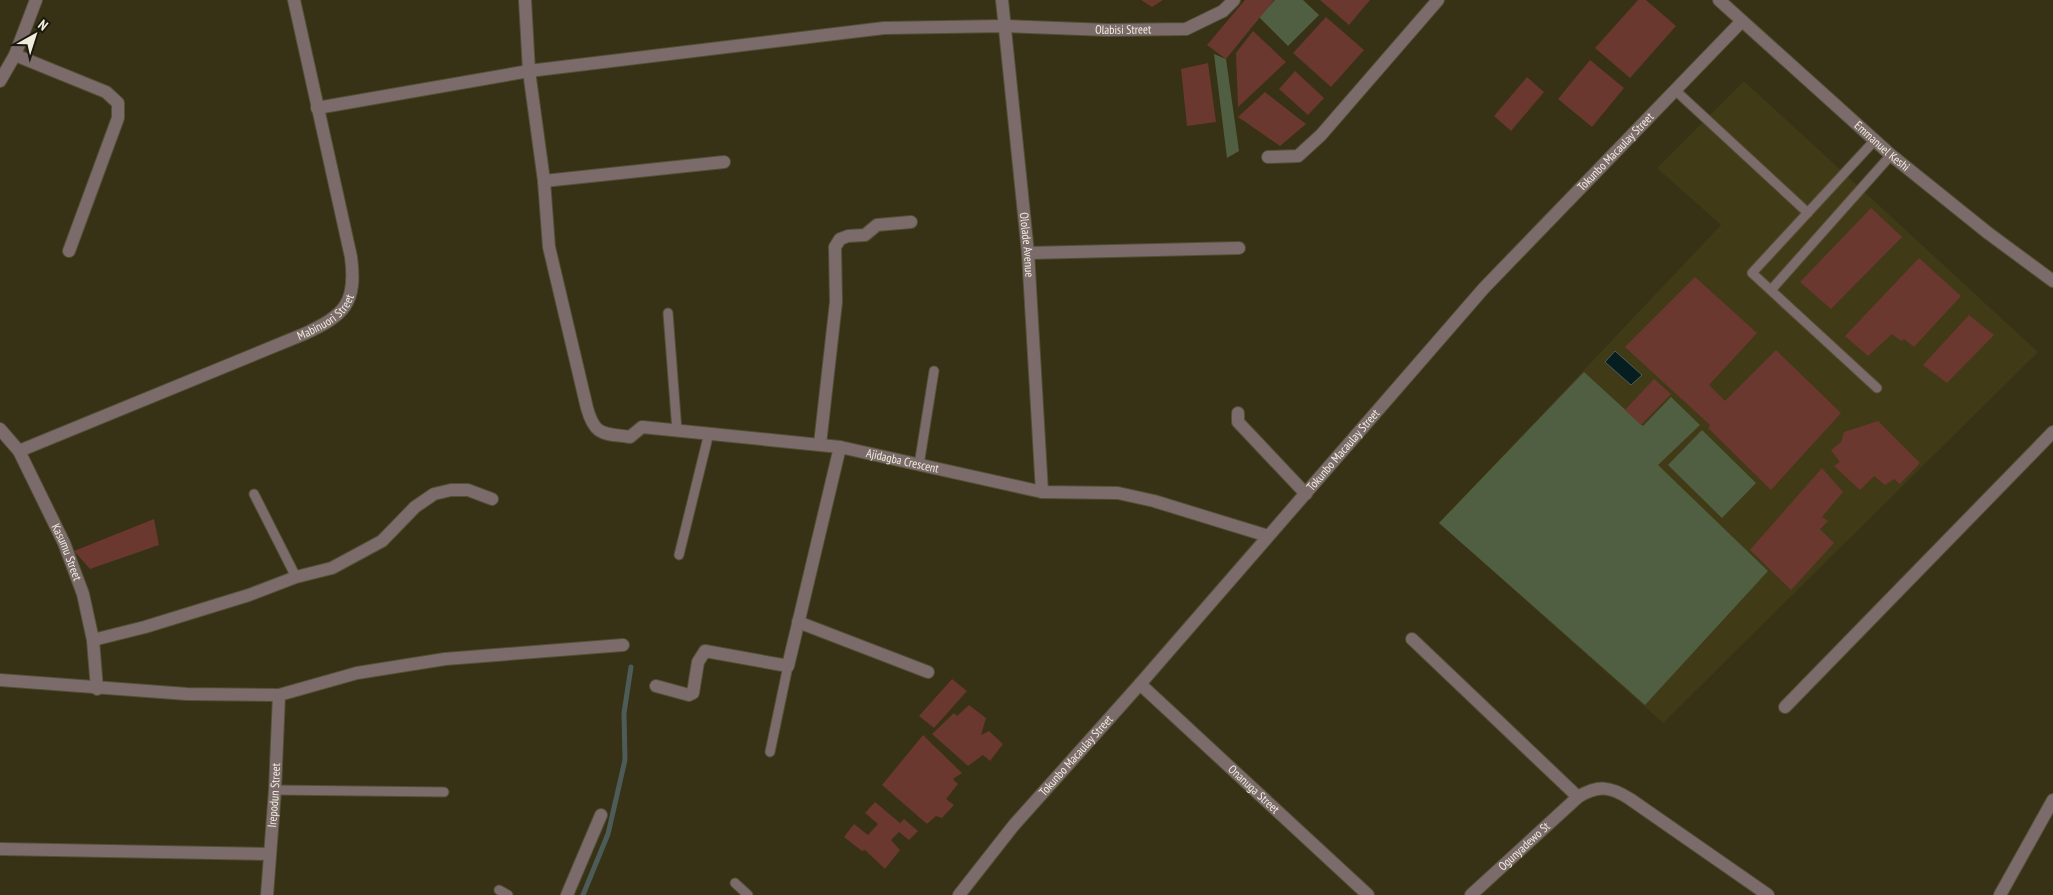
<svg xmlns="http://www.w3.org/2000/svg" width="2053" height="895" viewBox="0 0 2053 895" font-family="'PT Sans Narrow',sans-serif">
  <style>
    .built { fill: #413a17 }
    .green { fill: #505f42 }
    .water { fill: #071e21; stroke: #4d5c59 }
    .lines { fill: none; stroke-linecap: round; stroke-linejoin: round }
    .stream { stroke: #4d5c59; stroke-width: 5 }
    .building { fill: #6a382e }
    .lane-casing { stroke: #554f36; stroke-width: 11 }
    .street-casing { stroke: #554f36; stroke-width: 14 }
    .lane { stroke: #7b6c6b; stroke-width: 9 }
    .street { stroke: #7b6c6b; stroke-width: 12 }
    .labels { text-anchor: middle; stroke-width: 5; stroke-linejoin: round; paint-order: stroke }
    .street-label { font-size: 12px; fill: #f1eddd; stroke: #1b190d }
  </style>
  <rect width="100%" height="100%" fill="#373116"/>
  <!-- built -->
  <path class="built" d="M1744,81L2038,352L1663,723L1439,523L1721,225L1657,168Z"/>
  <!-- green -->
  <path class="green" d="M1275,0H1303L1319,15L1288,46L1259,17Z
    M1214,54L1226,59L1239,151L1227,158Z
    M1584,372L1643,426L1671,397L1700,425L1658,465L1768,571L1645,705L1439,523Z
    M1702,430L1756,483L1722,518L1668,465Z"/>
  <!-- water -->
  <path class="water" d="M1615,351L1642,375L1631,385L1605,362Z"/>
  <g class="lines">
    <!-- stream -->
    <path class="stream" d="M583,895L608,834L625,760L624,713L631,667"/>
  </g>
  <!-- building -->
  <path class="building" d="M1141,0H1163L1152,7Z
    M1245,0H1274L1226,59L1207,45Z
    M1320,0H1370L1349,25Z
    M1638,0H1646L1676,26L1630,78L1595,48Z
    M1326,17L1364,50L1331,87L1293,53Z
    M1253,31L1286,62L1238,107L1236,53Z
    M1590,60L1624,88L1592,127L1558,99Z
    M1208,63L1216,122L1187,126L1181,69Z
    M1295,71L1324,98L1308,115L1279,89Z
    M1527,77L1544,92L1511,131L1494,116Z
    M1265,92L1306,124L1280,146L1238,117Z
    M1871,208L1902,237L1831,309L1800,282Z
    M1919,258L1961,296L1914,347L1904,339L1901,341L1892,334L1868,356L1845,336Z
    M1695,277L1757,333L1709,385L1725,401L1776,350L1841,413L1771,490L1708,428L1710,425L1625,347Z
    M1969,315L1994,335L1947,383L1923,365Z
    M1654,379L1671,394L1641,425L1625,410Z
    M1878,421L1920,463L1900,484L1894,479L1885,485L1874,476L1860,490L1834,466L1840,462L1831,450L1841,442L1844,432Z
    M1822,468L1843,492L1822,517L1828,521L1820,529L1834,543L1791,590L1750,550Z
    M154,519L159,545L90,569L74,551Z
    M952,679L967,691L934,728L919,716Z
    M969,705L986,718L981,735L989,731L1003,744L990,761L983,755L968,766L932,734L954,713L957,716Z
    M923,735L962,773L953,779L958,784L946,799L954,805L942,818L936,816L927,824L882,785Z
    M875,802L900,823L904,819L918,831L909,840L899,832L891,840L900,850L885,869L865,850L862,851L844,837L854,824L868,835L878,824L865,813Z"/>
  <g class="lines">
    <!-- lane casing -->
    <g class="lane-casing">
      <path id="lane" d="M1676,91L1808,213
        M1875,140L1752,273L1877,388
        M1771,290L1891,155
        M668,313L677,431
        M919,465L934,371
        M254,494L296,577
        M679,555L709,433
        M770,752L788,666
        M275,790L444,792
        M735,883L748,895
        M499,890L508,895"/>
    </g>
    <!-- street casing -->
    <g class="street-casing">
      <g id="street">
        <path id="s1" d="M525,0L529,71L544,181L549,247L587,408C595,437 604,433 630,437L642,427L840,447L1042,492L1118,493L1154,501L1268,536"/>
        <path id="s2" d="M1002,0L1028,253L1042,492"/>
        <path id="s3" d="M1719,0L1891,155L1988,233L2053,281"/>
        <path d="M15,55L106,92L118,103V118L69,251"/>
        <path d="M0,81L15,55L36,0"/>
        <path id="s4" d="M317,108L529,71L884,28L1004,26L1108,30L1186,29L1223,11L1234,0"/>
        <path d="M1268,157L1298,156L1321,135L1438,0"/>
        <path d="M544,181L724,162"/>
        <path d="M1028,253L1239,248"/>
        <path d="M1238,413V422L1306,494"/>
        <path id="s5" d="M0,429L19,451L64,543L83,594L93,640L97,689"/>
        <path d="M820,444L836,302L835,247L840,239L848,236L865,235L877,225L911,222"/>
        <path id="s6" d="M19,451L304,334C345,315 357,303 351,257L294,0"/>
        <path d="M798,622L928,672"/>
        <path d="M1412,639L1578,797"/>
        <path d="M93,640L145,627L249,595L296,577L332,568L382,541L415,507L434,494L451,490H468L492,499"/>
        <path d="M0,680L187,694L279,695L357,673L445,659L623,645"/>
        <path id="s7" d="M1140,684L1368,895"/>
        <path d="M656,686L689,695L693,693L698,662L705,651L788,666L840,447"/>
        <path d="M1785,707L2053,432"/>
        <path d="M0,849L269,854"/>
        <path id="s8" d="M267,895L275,790L279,695"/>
        <path d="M567,895L601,815"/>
        <path id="s9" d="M959,895L1014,825L1140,684L1484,288L1742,21"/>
        <path id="s10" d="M1471,895L1578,797C1598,785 1610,786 1630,799L1768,895"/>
        <path d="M2000,895L2053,800"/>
      </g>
    </g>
    <!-- lane -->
    <use href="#lane" class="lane"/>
    <!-- street -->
    <use href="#street" class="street"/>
  </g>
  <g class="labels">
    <!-- street labels -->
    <g class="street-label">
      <text dy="4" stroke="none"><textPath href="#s4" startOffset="812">Olabisi Street</textPath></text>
      <text dy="4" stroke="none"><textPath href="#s3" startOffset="219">Emmanuel Keshi</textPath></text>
      <text dy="4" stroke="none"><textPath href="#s9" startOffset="992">Tokunbo Macaulay Street</textPath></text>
      <text dy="4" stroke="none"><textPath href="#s2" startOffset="246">Ololade Avenue</textPath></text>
      <text dy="4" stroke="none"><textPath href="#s6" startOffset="336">Mabinuori Street</textPath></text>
      <text dy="4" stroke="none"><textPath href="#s9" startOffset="588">Tokunbo Macaulay Street</textPath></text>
      <text dy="4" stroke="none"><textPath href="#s1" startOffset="750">Ajidagba Crescent</textPath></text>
      <text dy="4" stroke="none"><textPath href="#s5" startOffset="141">Kasumu Street</textPath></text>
      <text dy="4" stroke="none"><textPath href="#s9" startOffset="182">Tokunbo Macaulay Street</textPath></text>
      <text dy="4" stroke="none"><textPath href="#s7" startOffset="155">Onanuga Street</textPath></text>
      <text dy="4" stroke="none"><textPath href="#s8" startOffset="100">Irepodun Street</textPath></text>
      <text dy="4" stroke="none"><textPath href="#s10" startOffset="72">Ogunyadewo St</textPath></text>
    </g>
  </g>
  <!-- north arrow -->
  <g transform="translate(35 35) rotate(39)" stroke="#1b190d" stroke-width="4" paint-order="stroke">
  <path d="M0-4L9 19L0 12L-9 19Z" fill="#f1eddd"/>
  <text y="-8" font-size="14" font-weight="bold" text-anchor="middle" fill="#f1eddd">N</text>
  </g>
</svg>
